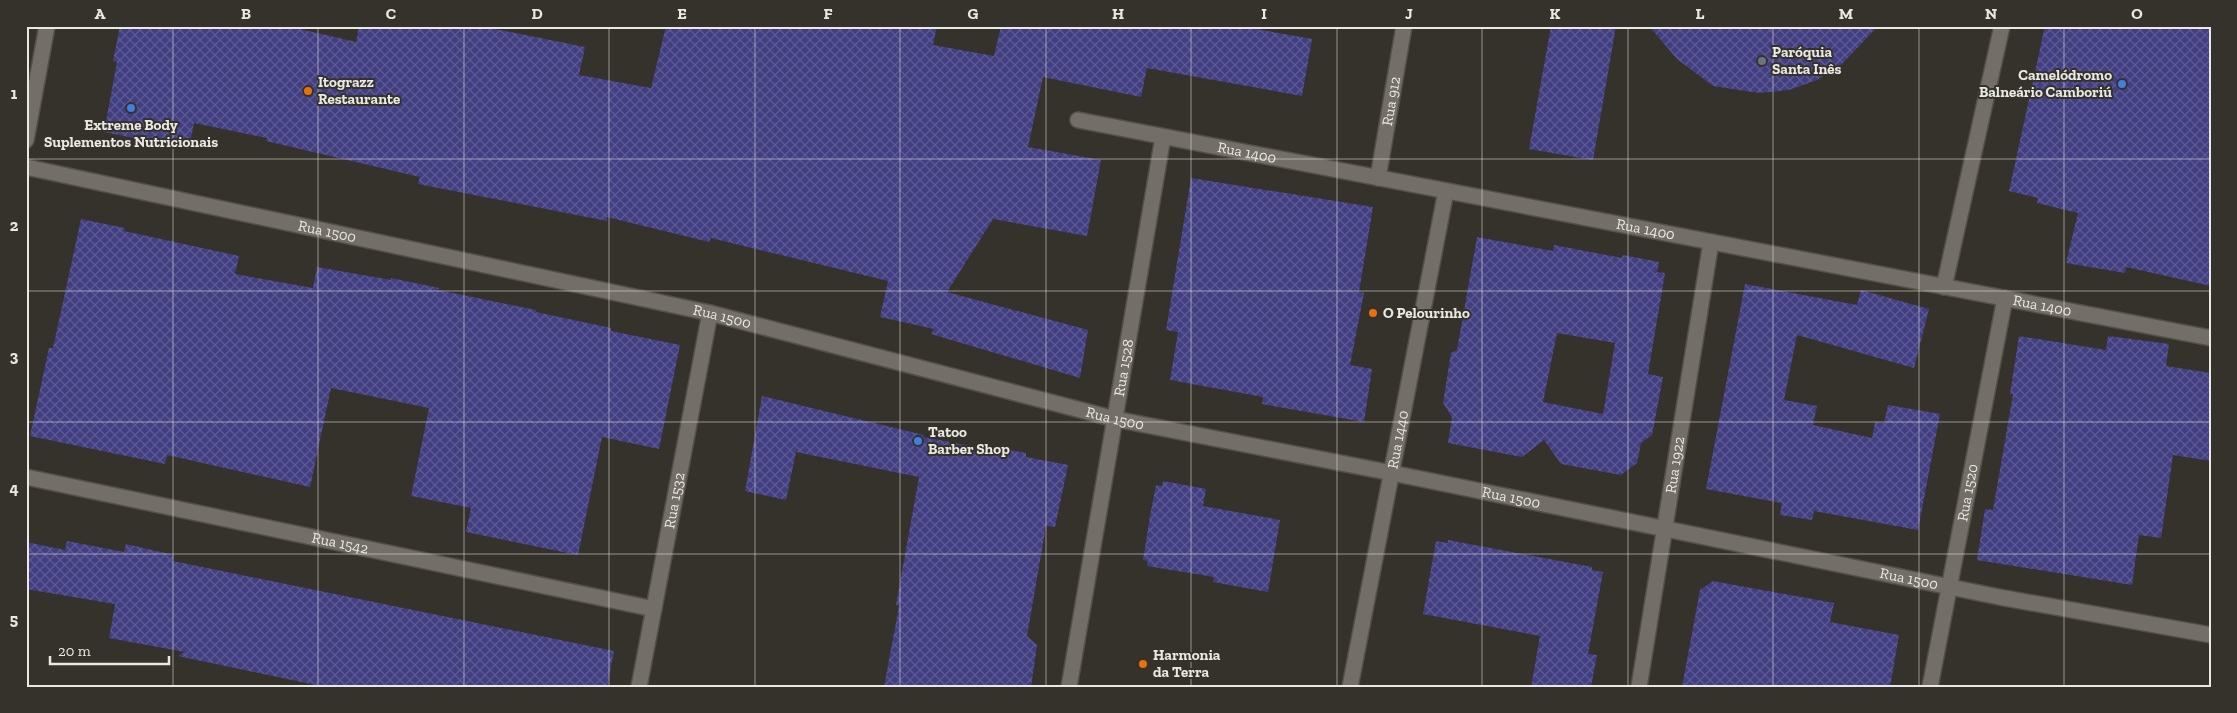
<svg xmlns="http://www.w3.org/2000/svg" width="2237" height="713" viewBox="0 0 2237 713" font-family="'Zilla Slab',serif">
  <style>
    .building { fill: url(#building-cross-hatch); fill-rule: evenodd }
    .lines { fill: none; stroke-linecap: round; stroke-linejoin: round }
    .street-casing { stroke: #525049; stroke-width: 18 }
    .secondary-casing { stroke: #525049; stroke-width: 18 }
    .street { stroke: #736e67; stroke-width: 15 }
    .secondary { stroke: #736e67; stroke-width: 15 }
    .grid { fill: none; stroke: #eae8e3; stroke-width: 1; stroke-opacity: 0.55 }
    .worship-dot { fill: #6b7280; stroke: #35322b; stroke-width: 2 }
    .shop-dot { fill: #3f7fe0; stroke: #35322b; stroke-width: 2 }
    .food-dot { fill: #e8710a; stroke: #35322b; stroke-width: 2 }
    .labels { text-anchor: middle; stroke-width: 4; stroke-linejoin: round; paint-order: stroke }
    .poi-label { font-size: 15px; font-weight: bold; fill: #eae8e3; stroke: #35322b; text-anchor: start }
    .street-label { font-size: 15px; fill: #eae8e3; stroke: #35322b }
    .neatline { fill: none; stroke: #eae8e3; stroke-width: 2 }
    .grid-label { font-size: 16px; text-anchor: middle; font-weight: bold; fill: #eae8e3 }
  </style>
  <defs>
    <pattern id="building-cross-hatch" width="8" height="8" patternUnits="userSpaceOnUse" patternTransform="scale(1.25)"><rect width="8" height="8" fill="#413e82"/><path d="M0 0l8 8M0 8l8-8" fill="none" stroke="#5d5a94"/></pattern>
  </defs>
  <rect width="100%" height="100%" fill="#35322b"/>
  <!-- building -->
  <path class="building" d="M120,26H287L356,42L359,26H480L585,47L579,75L651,88L666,26H937L933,45L994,56L1001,26H1240L1312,39L1302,96L1147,68L1141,97L1043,77L1028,147L1101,160L1087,236L993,219L947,292L1088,330L1080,378L931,334L934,329L880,317L888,281L711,238L709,242L607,217V221L418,184L420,177L266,141L267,138L194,123L189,149L104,132L117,62L113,61Z
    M1551,26H1616L1593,160L1529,149Z
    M1649,26H1878L1842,64L1817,80L1789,90L1759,93L1713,86L1677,59Z
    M2045,26H2211V286L2126,267L2125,273L2066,263L2078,213L2037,203L2038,198L2009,191Z
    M1191,178L1373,207L1359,292L1364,293L1350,365L1372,369L1364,422L1262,404L1263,397L1170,380L1178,332L1166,330Z
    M81,219L125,228L124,231L239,256L235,274L313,288L317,267L391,280V278L439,288L438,290L536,310V312L611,328V331L680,345L659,449L602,437L578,555L466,532L471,508L411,496L429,408L331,388L310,487L167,455L165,464L30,436L49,348H53Z
    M1477,237L1553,251L1554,245L1622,258L1623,255L1659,262L1657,272L1665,273L1648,374L1663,377L1652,435L1641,443L1637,463L1621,475L1561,464L1544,440L1522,457L1448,443L1452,417L1443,403L1451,353L1457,350ZM1557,333L1615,343L1603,414L1543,402Z
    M1745,284L1857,305L1861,290L1929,309L1914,368L1797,335L1784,400L1817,406L1813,425L1872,438L1875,422L1884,423L1888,405L1940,414L1918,530L1814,511L1812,520L1780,515L1782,503L1706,489Z
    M2019,336L2106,350L2108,336L2169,344L2166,366L2211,373V461L2173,455L2161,538L2139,535L2132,585L1977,560L1985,509L1993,510L2013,394H2010Z
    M762,396L924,435L923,437L988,449L989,446L1006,449L1026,453V457L1068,465L1055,527L1046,526L1027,636L1037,645L1031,687H884L899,606L896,605L919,477L796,452L786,500L745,491Z
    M1163,481L1206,489L1203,506L1280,520L1268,592L1213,582L1214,577L1147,566L1148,561L1143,560L1150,516L1156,485L1162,486Z
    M1448,540L1592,567V570L1603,572L1588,654L1597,655L1591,687H1531L1540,636L1423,614L1436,541L1448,543Z
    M67,541L124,552L126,544L174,555L173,561L614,651L607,687H325L178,656L185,652L109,638L115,604L26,589V542L65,550Z
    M1713,581L1834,603L1830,622L1899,635L1890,687H1682L1700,590Z"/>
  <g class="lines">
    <!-- street casing -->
    <g class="street-casing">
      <g id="street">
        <path id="s1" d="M1078,120L2211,338"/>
        <path d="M26,140L47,26"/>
        <path id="s2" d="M1378,178L1404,26"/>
        <path d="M1944,287L2002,26"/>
        <path id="s3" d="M26,477L654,609"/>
        <path id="s4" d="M639,687L710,313"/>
        <path id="s5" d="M1069,687L1163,137"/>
        <path id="s6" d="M1350,687L1446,191"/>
        <path id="s7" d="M1639,687L1711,242"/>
        <path id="s8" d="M1930,687L2005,298"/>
      </g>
    </g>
    <!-- secondary casing -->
    <g class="secondary-casing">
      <g id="secondary">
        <path id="s9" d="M26,167L710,313L1115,419L1392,473L1999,597L2211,635"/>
      </g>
    </g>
    <!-- street -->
    <use href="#street" class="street"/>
    <!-- secondary -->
    <use href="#secondary" class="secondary"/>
  </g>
  <!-- grid -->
  <path class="grid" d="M173,26V687M318,26V687M464,26V687M609,26V687M755,26V687M900,26V687M1046,26V687M1191,26V687M1337,26V687M1482,26V687M1628,26V687M1773,26V687M1919,26V687M2064,26V687M26,159H2211M26,291H2211M26,422H2211M26,554H2211"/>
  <!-- markers -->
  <circle class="worship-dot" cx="1762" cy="61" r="5"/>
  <g class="shop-dot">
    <circle cx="2122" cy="84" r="5"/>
    <circle cx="131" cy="108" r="5"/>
    <circle cx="918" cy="441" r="5"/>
  </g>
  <g class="food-dot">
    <circle cx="308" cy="91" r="5"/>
    <circle cx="1373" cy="313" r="5"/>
    <circle cx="1143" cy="664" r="5"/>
  </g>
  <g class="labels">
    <!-- poi labels -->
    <g class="poi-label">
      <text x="1772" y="57">Paróquia<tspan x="1772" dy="17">Santa Inês</tspan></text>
      <text x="2112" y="80" text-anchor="end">Camelódromo<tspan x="2112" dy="17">Balneário Camboriú</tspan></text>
      <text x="318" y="87">Itograzz<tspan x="318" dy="17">Restaurante</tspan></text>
      <text x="131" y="130" text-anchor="middle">Extreme Body<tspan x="131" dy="17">Suplementos Nutricionais</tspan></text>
      <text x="1383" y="318">O Pelourinho</text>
      <text x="928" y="437">Tatoo<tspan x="928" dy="17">Barber Shop</tspan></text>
      <text x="1153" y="660">Harmonia<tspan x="1153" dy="17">da Terra</tspan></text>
    </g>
    <!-- street labels -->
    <g class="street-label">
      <text dy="5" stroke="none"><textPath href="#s2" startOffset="78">Rua 912</textPath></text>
      <text dy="5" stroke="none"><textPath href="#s1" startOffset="172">Rua 1400</textPath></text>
      <text dy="5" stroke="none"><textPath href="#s1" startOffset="578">Rua 1400</textPath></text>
      <text dy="5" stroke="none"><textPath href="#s9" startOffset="308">Rua 1500</textPath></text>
      <text dy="5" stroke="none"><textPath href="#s1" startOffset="982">Rua 1400</textPath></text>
      <text dy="5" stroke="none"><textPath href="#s9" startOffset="712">Rua 1500</textPath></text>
      <text dy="5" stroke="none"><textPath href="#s5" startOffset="324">Rua 1528</textPath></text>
      <text dy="5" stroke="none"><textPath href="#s9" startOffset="1118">Rua 1500</textPath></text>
      <text dy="5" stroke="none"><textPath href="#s6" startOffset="252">Rua 1440</textPath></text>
      <text dy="5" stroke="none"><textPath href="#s7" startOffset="225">Rua 1922</textPath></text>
      <text dy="5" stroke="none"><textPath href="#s8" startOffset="198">Rua 1520</textPath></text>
      <text dy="5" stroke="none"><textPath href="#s9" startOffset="1522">Rua 1500</textPath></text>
      <text dy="5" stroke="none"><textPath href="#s4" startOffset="190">Rua 1532</textPath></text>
      <text dy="5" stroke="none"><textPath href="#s3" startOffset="321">Rua 1542</textPath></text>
      <text dy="5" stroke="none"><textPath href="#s9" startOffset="1928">Rua 1500</textPath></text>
    </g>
  </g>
  <!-- border -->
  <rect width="2237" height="713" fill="none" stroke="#35322b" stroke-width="55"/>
  <!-- scale -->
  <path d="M50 656v8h119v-8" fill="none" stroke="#eae8e3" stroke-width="2.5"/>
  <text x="58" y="656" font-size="15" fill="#eae8e3" stroke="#35322b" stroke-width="4" paint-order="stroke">20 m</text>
  <rect x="28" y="28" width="2182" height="658" class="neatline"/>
  <g class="grid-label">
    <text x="100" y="19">A</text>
    <text x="246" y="19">B</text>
    <text x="391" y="19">C</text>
    <text x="537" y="19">D</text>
    <text x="682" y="19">E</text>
    <text x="828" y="19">F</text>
    <text x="973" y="19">G</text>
    <text x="1118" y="19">H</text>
    <text x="1264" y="19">I</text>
    <text x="1409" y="19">J</text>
    <text x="1555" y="19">K</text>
    <text x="1700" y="19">L</text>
    <text x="1846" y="19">M</text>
    <text x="1991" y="19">N</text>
    <text x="2137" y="19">O</text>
    <text x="14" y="99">1</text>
    <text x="14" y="231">2</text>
    <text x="14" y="362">3</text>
    <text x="14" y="494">4</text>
    <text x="14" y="625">5</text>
  </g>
</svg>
